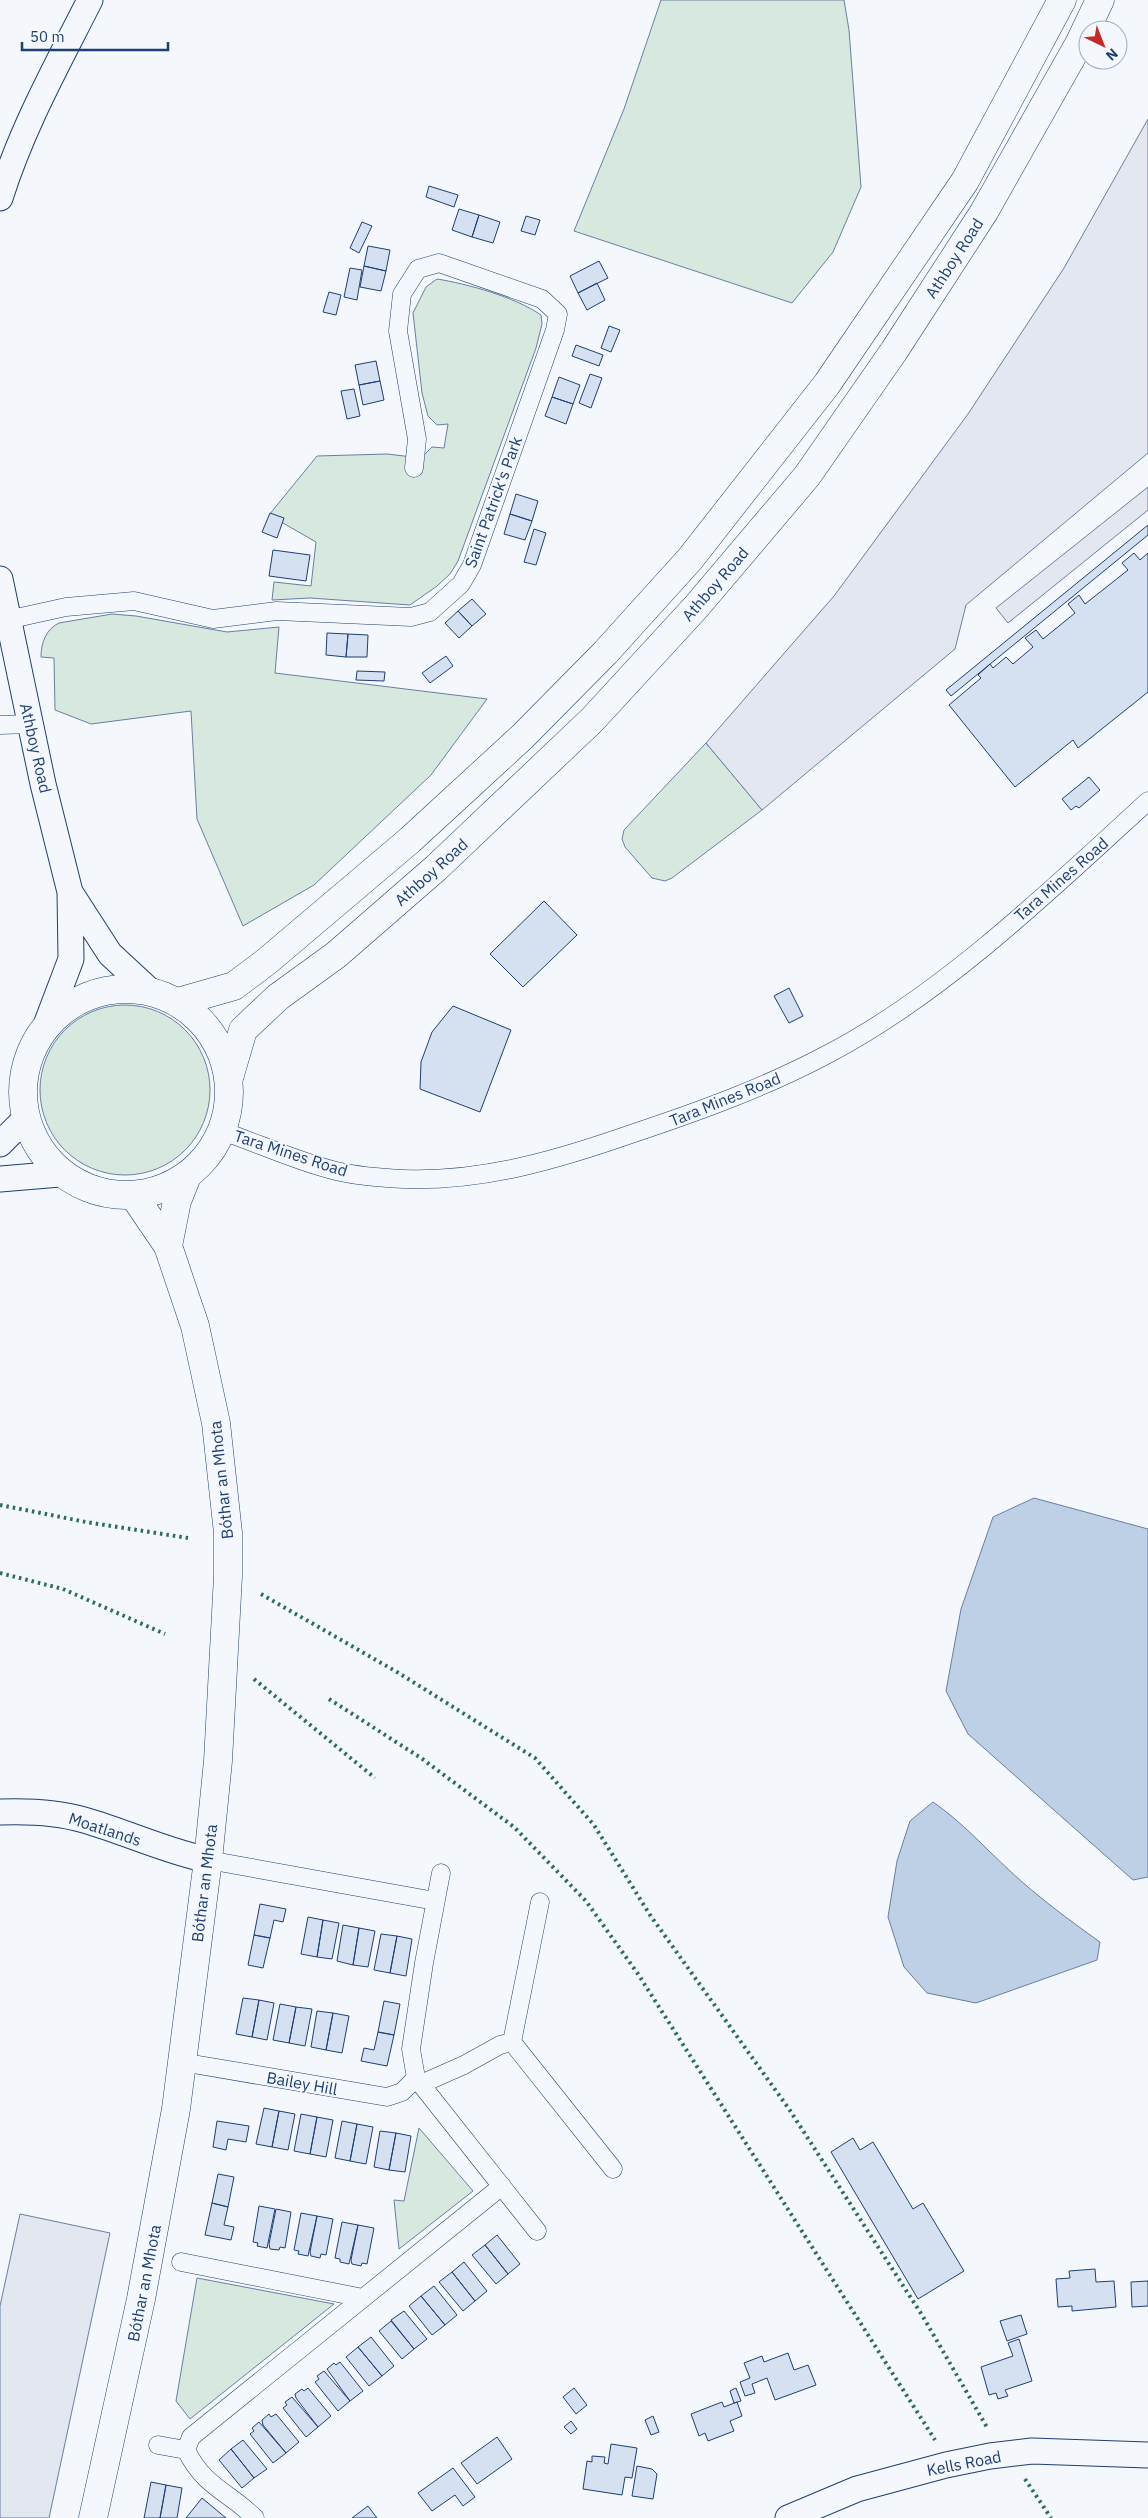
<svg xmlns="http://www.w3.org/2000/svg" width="1148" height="2518" viewBox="0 0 1148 2518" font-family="'IBM Plex Sans',sans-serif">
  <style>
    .green { fill: #d7e8df; stroke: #687fa3 }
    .parking { fill: #e3e8f0; stroke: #687fa3 }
    .water { fill: #bed0e5; stroke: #687fa3 }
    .building { fill: #d5e0f0; stroke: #1d3f73 }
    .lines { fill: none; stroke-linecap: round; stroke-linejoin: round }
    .street-casing { stroke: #1d3f73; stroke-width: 19 }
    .secondary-casing { stroke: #1d3f73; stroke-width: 27 }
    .primary-casing { stroke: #1d3f73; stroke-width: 29 }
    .street { stroke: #f4f7fb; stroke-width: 18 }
    .secondary { stroke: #f4f7fb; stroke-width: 25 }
    .primary { stroke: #f4f7fb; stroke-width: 28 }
    .hedge { stroke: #2c6c60; stroke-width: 4; stroke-dasharray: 2.5 4; stroke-linecap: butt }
    .labels { text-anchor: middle; stroke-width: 4; stroke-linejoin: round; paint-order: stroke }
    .street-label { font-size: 16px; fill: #1d3f73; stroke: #f4f7fb }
  </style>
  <rect width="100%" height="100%" fill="#f4f7fb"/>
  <!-- green -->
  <path class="green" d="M661,0H844L849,30L861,187L833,252L792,303L574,231L624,109Z
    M437,279C468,284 515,297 541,315L542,324L536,348L458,561L450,574L437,586L410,605L310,598L272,600L274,582L311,586L316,542L269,515L317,456L387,454L421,458L432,447L444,448L448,424L437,425L428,416L422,393L413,313L426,287Z
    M112,614L136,616L227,632L279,627L275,673L487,699L431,775L314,885L243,926L197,819L191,711L91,724L55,710L54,658L41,657C41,643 46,629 59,623Z
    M706,743L762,810L672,878L665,881L652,878L625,847L622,839L624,830Z
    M40 1090a85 85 0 1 1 170 0a85 85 0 1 1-170 0Z
    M419,2128L473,2191L399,2249L394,2200L404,2201Z
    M197,2278L334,2304L190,2419L176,2401Z"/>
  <!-- parking -->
  <path class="parking" d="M1148,119V453L966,605L955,649L762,810L706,743L834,596L968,414L1064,268Z
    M1148,487V510L1008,623L996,608Z
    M20,2214L110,2233L49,2518H0V2306Z"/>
  <!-- water -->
  <path class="water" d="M1034,1498L1148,1529V1877L1133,1880L968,1734L946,1691L961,1609L993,1517Z
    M933,1802C962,1822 984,1847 1010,1871C1038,1897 1069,1920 1100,1942L1097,1960L976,2003L927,1993L904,1967L888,1917L897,1861L910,1821Z"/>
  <!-- building -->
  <path class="building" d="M429,186L458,195L454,207L426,197Z
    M459,209L479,215L472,237L452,230Z
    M479,215L500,222L493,243L472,237Z
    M526,216L540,220L535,235L521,231Z
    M362,222L372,226L359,253L350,248Z
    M368,246L390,250L386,271L364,266Z
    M599,261L608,278L578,293L570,276Z
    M364,266L386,271L381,291L360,287Z
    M350,268L362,270L357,300L344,297Z
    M597,283L605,300L587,310L578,293Z
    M329,292L341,295L336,315L323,312Z
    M609,326L620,330L611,352L601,348Z
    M576,345L603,355L599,366L572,356Z
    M376,361L380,381L359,385L355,365Z
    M590,374L602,378L591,408L579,403Z
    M559,377L580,385L573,404L552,397Z
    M380,381L384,400L363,405L359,385Z
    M354,389L360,416L347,419L341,391Z
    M552,397L573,404L566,424L545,416Z
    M516,494L538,501L532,521L510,514Z
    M270,513L284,518L277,538L262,532Z
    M510,514L532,521L525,540L504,534Z
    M1148,525V535L951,696L946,690Z
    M534,529L546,533L536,565L524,562Z
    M273,550L310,555L306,581L269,576Z
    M1134,553L1140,560L1148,553V692L1078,748L1073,740L1015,787L949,705L981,678L978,675L990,664L993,668L1006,657L1013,664L1033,647L1025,638L1036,630L1043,639L1075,613L1068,604L1079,595L1085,604L1128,570L1122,563Z
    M472,599L486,614L472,626L458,611Z
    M458,611L472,626L459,638L445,623Z
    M327,633L348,634L346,657L326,655Z
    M348,634L368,635L367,657H346Z
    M446,656L453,666L430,683L422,673Z
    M357,671L385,672L384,681L356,680Z
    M1089,777L1100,790L1079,808L1076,806L1071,810L1062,799Z
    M544,901L577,935L523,987L490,954Z
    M789,988L803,1016L789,1023L774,996Z
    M453,1006L511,1030L480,1112L420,1089L421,1062L432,1032Z
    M260,1904L286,1909L283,1922L274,1920L270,1938L254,1935Z
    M308,1917L323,1920L317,1957L301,1954Z
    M323,1920L339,1923L332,1959L317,1957Z
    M343,1925L359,1928L353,1965L337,1961Z
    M359,1928L375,1931L368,1967L353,1965Z
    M381,1934L397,1936L390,1973L374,1970Z
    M254,1935L270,1938L263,1968L248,1965Z
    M397,1936L412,1939L406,1976L390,1973Z
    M243,1998L259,2000L252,2037L236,2034Z
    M259,2000L274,2003L267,2040L252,2037Z
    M384,2001L400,2004L394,2035L378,2032Z
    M280,2004L296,2007L289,2043L273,2040Z
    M296,2007L312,2009L305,2046L289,2043Z
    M317,2011L333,2013L326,2050L311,2047Z
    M333,2013L349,2016L342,2053L326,2050Z
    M378,2032L394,2035L387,2066L361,2061L364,2048L374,2050Z
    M264,2108L279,2111L272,2147L256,2144Z
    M279,2111L295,2114L288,2150L272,2147Z
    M301,2114L317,2117L310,2154L294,2151Z
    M317,2117L333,2120L326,2157L310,2154Z
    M217,2121L249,2126L246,2142L228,2139L226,2150L213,2147Z
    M342,2121L357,2124L350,2161L335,2158Z
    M357,2124L373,2127L366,2164L350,2161Z
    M380,2131L396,2133L389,2170L374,2167Z
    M396,2133L411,2136L405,2172L389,2170Z
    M853,2138L860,2150L873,2142L913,2209L923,2203L964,2271L918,2299L831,2152Z
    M218,2174L234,2177L228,2207L212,2203Z
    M212,2203L228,2207L224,2225L234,2227L231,2240L205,2235Z
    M259,2206L275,2209L267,2248L257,2246L258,2243L253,2242Z
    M276,2209L291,2212L285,2248L280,2247L279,2250L270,2249L269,2244Z
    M301,2213L317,2216L308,2256L298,2254L299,2251L294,2250Z
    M317,2216L333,2219L326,2255L321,2254L320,2258L311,2256L310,2252Z
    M342,2222L358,2225L349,2264L340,2262V2259L335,2258Z
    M358,2225L374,2228L367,2264L362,2263L361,2266L352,2264L351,2260Z
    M497,2235L520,2264L508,2274L485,2245Z
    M485,2245L508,2274L496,2284L472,2255Z
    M464,2262L487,2291L475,2301L452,2272Z
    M1095,2269L1096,2282L1114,2281L1116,2307L1072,2311V2306L1058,2307L1056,2279L1070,2278L1069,2271Z
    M452,2272L475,2301L463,2311L439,2282Z
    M1148,2281V2306L1132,2307L1131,2282Z
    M434,2286L457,2315L445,2325L421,2296Z
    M421,2296L445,2325L432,2335L409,2306Z
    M404,2311L427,2339L414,2349L391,2320Z
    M1021,2315L1027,2334L1007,2341L1000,2321Z
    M391,2321L414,2349L402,2359L379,2331Z
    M371,2337L394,2366L382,2376L358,2347Z
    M1019,2339L1032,2381L1005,2390L1008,2396L998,2399L996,2393L989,2395L981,2367L1013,2356L1008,2343Z
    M358,2347L382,2376L369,2386L346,2357Z
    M788,2353L794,2370L808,2365L816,2385L775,2400L767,2378L752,2384L755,2393L745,2396L740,2382L750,2378L744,2363L762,2356L764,2362Z
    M340,2362L363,2391L350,2401L327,2369L334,2363L336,2365Z
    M324,2371L350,2401L338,2411L315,2382L319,2379L317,2376Z
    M308,2388L331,2416L318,2427L296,2398L295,2394L302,2389L304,2391Z
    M574,2388L587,2405L576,2414L563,2397Z
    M736,2388L741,2401L734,2403L730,2391Z
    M292,2397L318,2427L306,2437L283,2408L287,2405L285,2402Z
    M722,2402L724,2407L737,2402L742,2416L730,2421L734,2431L708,2441L705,2433L699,2436L691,2414Z
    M269,2414L271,2417L276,2414L299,2442L286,2453L263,2425L262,2420Z
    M653,2416L659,2432L651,2435L645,2420Z
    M571,2421L577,2429L571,2434L564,2427Z
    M259,2422L286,2453L273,2463L250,2434L254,2431L252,2428Z
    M497,2437L512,2459L477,2484L461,2463Z
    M243,2440L267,2469L254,2478L231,2449Z
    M611,2444L637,2448L632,2478L625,2477L622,2495L583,2489L587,2461L592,2462V2456L605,2457L604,2463L608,2464Z
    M231,2449L254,2478L242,2488L219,2460Z
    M637,2466L652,2469L657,2474L653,2499L632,2496Z
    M453,2468L475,2497L463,2506L455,2495L432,2511L418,2493Z
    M151,2482L166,2485L160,2518H144Z
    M166,2485L182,2488L177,2518H160Z
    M202,2498L226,2518H186Z
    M368,2506L377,2518H352Z"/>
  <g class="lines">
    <!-- street casing -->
    <g class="street-casing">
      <path id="street" d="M7,620L66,607L134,601L213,619L277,611L411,617L430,612L461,584L472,565L555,330L558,314L542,299L439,263L418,269L402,294L398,331L417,439L414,468
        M0,725L30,724
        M222,1131C260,1144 298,1162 336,1171C358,1176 382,1178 404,1179C483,1182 560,1159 634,1133C700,1111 766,1087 828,1054C943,994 1052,889 1148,801
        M208,1860L435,1901
        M512,2042L540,1902
        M181,2062L387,2097L402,2092L416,2078L537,2231
        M416,2078L411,2049L424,1963L441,1873
        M421,2084L464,2065L500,2045L512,2042L613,2169
        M181,2262L363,2298
        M158,2445L186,2450
        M255,2518C228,2491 205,2488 186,2450L191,2437L502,2186"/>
    </g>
    <!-- secondary casing -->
    <g class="secondary-casing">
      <path id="secondary" d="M0,198C22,128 57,65 90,0
        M0,579L43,784L70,892L71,959L46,1025
        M70,892L110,954L150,991
        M0,1144L25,1119
        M0,1179L60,1174
        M0,1812C27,1811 57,1812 84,1820C126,1832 165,1851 208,1860
        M788,2518L857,2489L946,2465L990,2456L1032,2451L1148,2455"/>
    </g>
    <!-- primary casing -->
    <g class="primary-casing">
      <path id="primary" d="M23 1092a103 103 0 1 1 206 0a103 103 0 1 1-206 0Z
        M178,1002L234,986L266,962L410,840L522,737L605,653L690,559L827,384L965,181L1062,0
        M229,1078L243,1030L278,997L336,955L436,868L592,720L696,607L807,476L894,351L984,212L1079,44L1100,0
        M168,1246L177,1201L187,1176
        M93,2518L141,2299L176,2109L208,1860L218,1761L228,1576V1533L216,1423L195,1326L168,1246L134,1196"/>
    </g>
    <!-- street -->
    <use href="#street" class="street"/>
    <!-- secondary -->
    <use href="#secondary" class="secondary"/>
    <!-- primary -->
    <use href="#primary" class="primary"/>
    <!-- hedge -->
    <path class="hedge" d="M0,1505L86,1522L188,1538
      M0,1573L63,1589L165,1634
      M261,1594L397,1672L535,1758L594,1825L650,1915L789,2109L922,2315L988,2429
      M254,1679L375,1778
      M329,1699L421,1758L514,1827L586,1901L638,1974L935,2440
      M1025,2479L1051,2518"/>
  </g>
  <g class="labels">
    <!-- street labels -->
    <g class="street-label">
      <text transform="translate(954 258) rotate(-57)" y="6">Athboy Road</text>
      <text transform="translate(493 502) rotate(-70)" y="6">Saint Patrick's Park</text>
      <text transform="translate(715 584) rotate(-49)" y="6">Athboy Road</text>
      <text transform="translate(36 748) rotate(77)" y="6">Athboy Road</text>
      <text transform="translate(431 872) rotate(-42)" y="6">Athboy Road</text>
      <text transform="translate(1061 879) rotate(-41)" y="6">Tara Mines Road</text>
      <text transform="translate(725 1099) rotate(-22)" y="6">Tara Mines Road</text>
      <text transform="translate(291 1153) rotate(18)" y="6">Tara Mines Road</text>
      <text transform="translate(221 1480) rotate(-96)" y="6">Bóthar an Mhota</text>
      <text transform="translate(105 1829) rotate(18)" y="6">Moatlands</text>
      <text transform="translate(204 1883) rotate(-83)" y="6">Bóthar an Mhota</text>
      <text transform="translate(302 2083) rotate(10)" y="6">Bailey Hill</text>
      <text transform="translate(144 2283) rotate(-79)" y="6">Bóthar an Mhota</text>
      <text transform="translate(964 2463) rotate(-11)" y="6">Kells Road</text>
    </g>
  </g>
  <!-- north arrow -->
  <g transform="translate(1103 45) rotate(137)"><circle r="24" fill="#f4f7fb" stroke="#9eadc5"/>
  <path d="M0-4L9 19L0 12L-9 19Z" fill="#c62828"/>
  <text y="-8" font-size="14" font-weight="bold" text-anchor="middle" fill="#1d3f73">N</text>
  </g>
  <!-- scale -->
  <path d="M22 42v8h146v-8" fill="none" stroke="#1d3f73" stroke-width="2.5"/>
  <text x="30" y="42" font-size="15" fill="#1d3f73" stroke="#f4f7fb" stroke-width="4" paint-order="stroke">50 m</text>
</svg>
